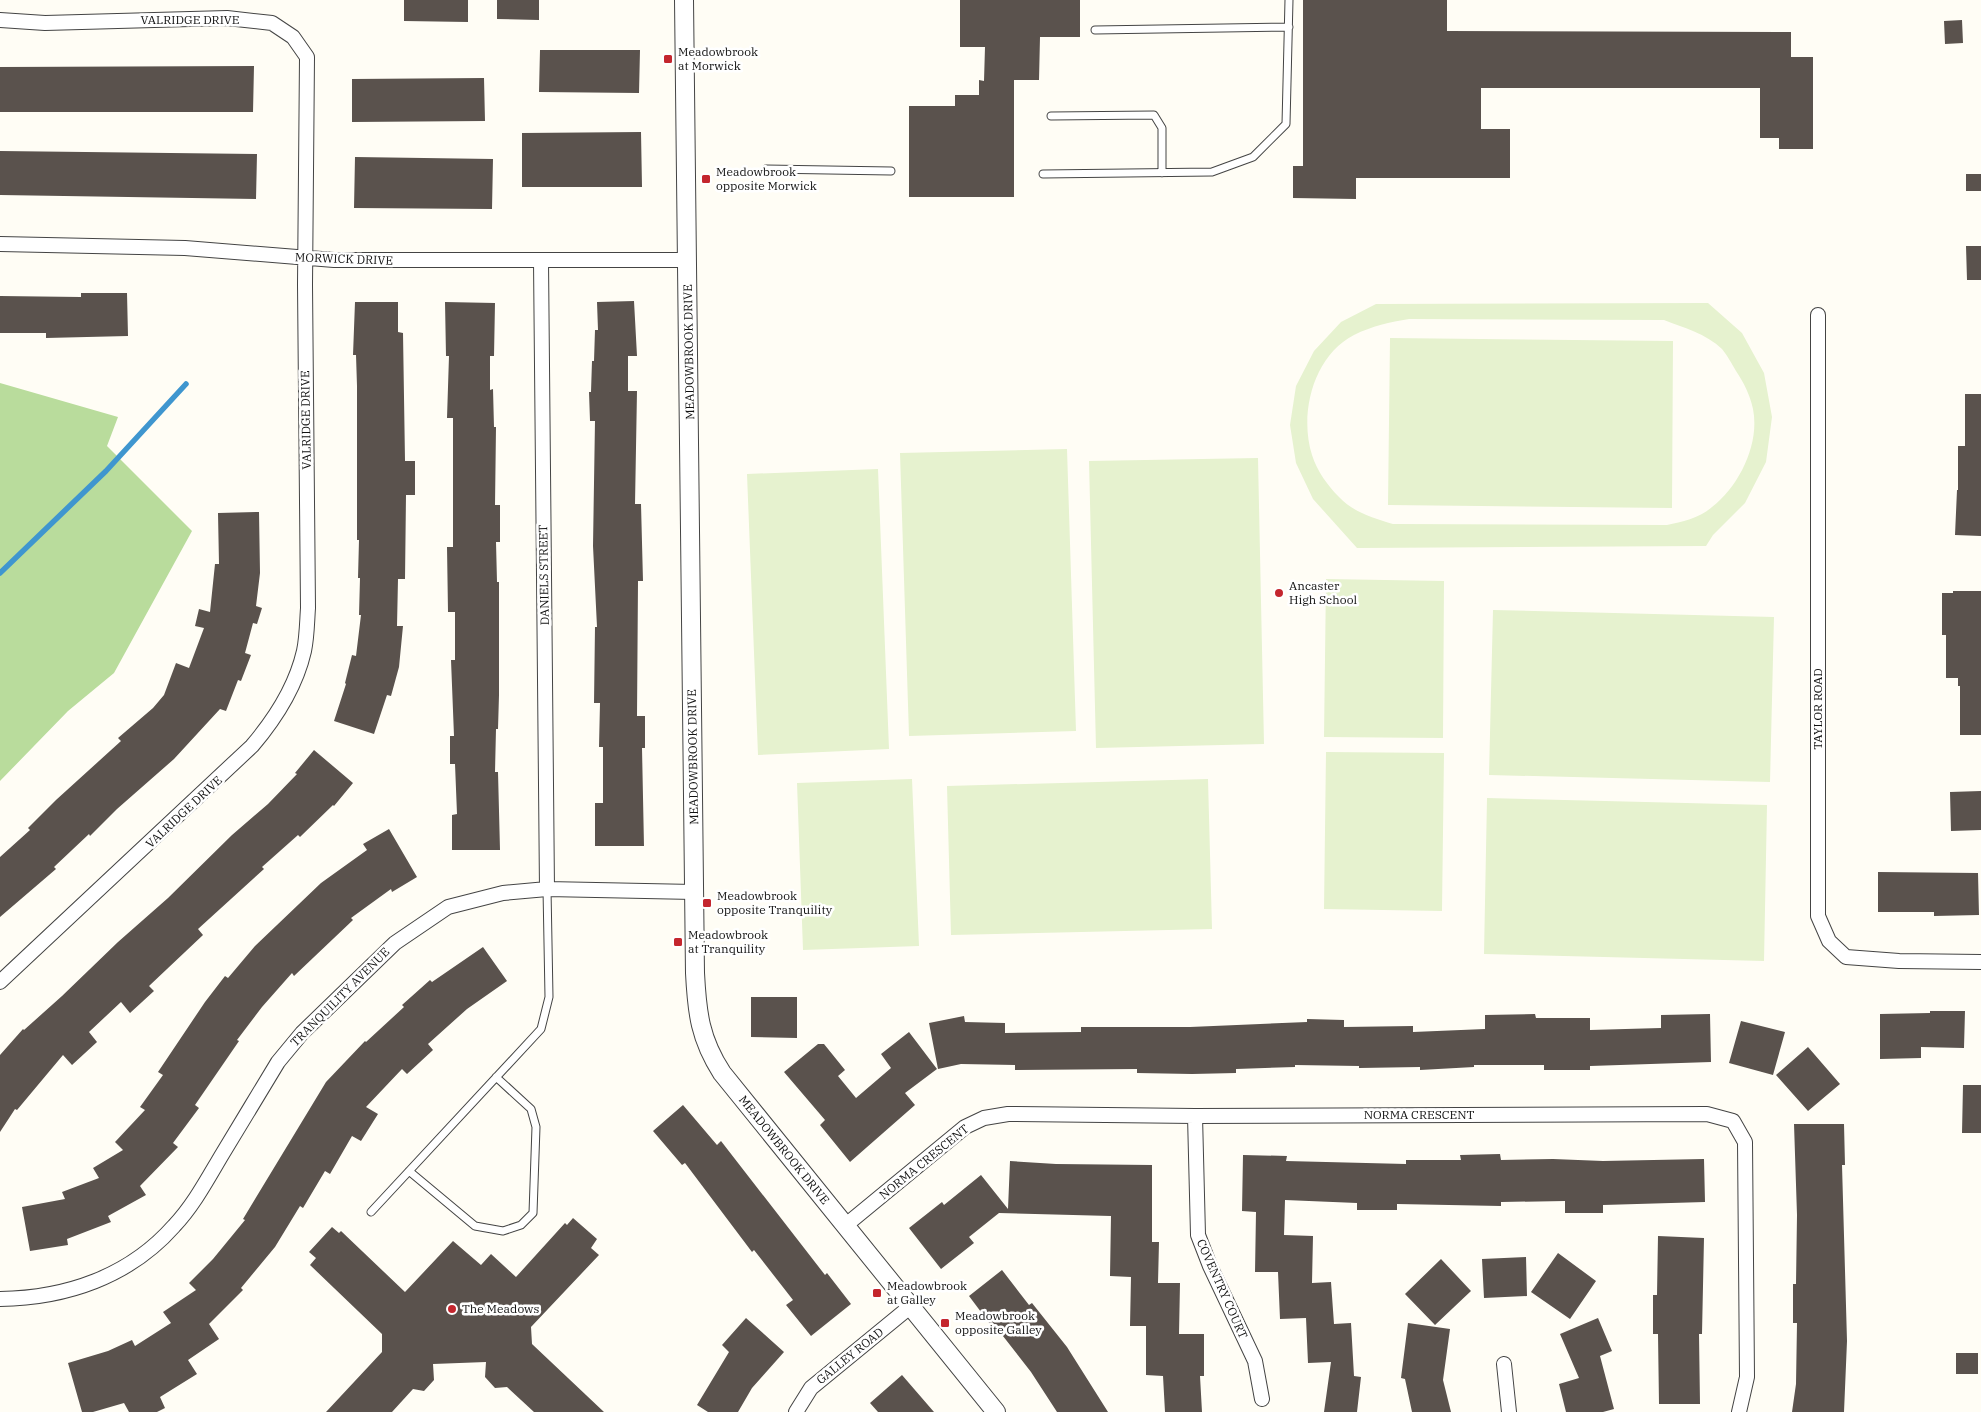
<svg xmlns="http://www.w3.org/2000/svg" width="1981" height="1412" viewBox="0 0 1981 1412" font-family="'IBM Plex Serif',serif">
  <style>
    .forest { fill: #b9dc9c }
    .pitch { fill: #e6f2cf; fill-rule: evenodd }
    .lines { fill: none; stroke-linecap: round; stroke-linejoin: round }
    .stream { stroke: #3f96cf; stroke-width: 5.5 }
    .building { fill: #5a524d }
    .service-casing { stroke: #444; stroke-width: 9 }
    .minor-casing { stroke: #444; stroke-width: 16 }
    .tertiary-casing { stroke: #444; stroke-width: 20 }
    .service { stroke: #fff; stroke-width: 7 }
    .minor { stroke: #fff; stroke-width: 14 }
    .tertiary { stroke: #fff; stroke-width: 18 }
    .poi-dot { fill: #c4262e; stroke: #fff; stroke-width: 2 }
    .labels { text-anchor: middle; stroke-width: 5; stroke-linejoin: round; paint-order: stroke }
    .street-label { font-size: 12px; fill: #111; stroke: #fff }
    .poi-label { font-size: 12px; fill: #111; stroke: #fff; text-anchor: start }
  </style>
  <rect width="100%" height="100%" fill="#fffdf5"/>
  <!-- forest -->
  <path class="forest" d="M0,383L118,417L107,446L192,531L114,673L68,711L0,781Z"/>
  <!-- pitch -->
  <path class="pitch" d="M1708,303L1742,333L1764,373L1772,417L1766,462L1745,503L1713,535L1706,546L1357,548L1313,499L1296,463L1290,425L1296,386L1314,351L1341,322L1376,304ZM1409,319L1664,320C1682,327 1707,334 1722,349C1727,355 1732,364 1736,371C1744,383 1750,395 1753,409C1760,444 1739,486 1712,507C1700,518 1682,522 1667,525L1393,524C1373,518 1353,512 1339,497C1328,486 1317,471 1312,455C1299,414 1313,356 1354,335C1372,326 1390,322 1409,319Z
    M1390,338L1673,341L1672,508L1388,505Z
    M1067,449L1076,731L909,736L900,453Z
    M1258,458L1264,744L1096,748L1089,461Z
    M878,469L889,749L758,755L747,474Z
    M1326,579L1444,581L1443,738L1324,737Z
    M1493,610L1774,617L1770,782L1489,775Z
    M1326,752L1444,753L1442,911L1324,909Z
    M912,779L919,946L803,950L797,783Z
    M1208,779L1212,929L951,935L947,786Z
    M1487,798L1767,805L1764,961L1484,954Z"/>
  <g class="lines">
    <!-- stream -->
    <path class="stream" d="M0,573L106,471L186,384"/>
  </g>
  <!-- building -->
  <path class="building" d="M404,0H468V22L404,21Z
    M497,0H539V20L497,19Z
    M960,0H1080V37H1040L1039,80H1014V197H909V106H955V95H979V80L984,81L985,47H960Z
    M1303,0H1447V31L1791,32V57H1813V149H1779V138H1760V88H1481V129H1510V178H1356V199L1293,198V166H1303Z
    M1962,20L1963,43L1945,44L1944,21Z
    M540,50H640L639,93L539,92Z
    M254,66L253,112H0V67Z
    M484,78L485,121L352,122V79Z
    M641,132L642,187H522V133Z
    M0,151L257,154L256,199L0,195Z
    M355,157L493,159L492,209L354,208Z
    M1966,174H1981V191H1966Z
    M1966,246H1981V280H1967Z
    M81,293H127L128,336L46,338V333H0V296L81,297Z
    M634,301L637,356H628V391H637L635,504H641L643,581H638L637,716H645V748H642L644,846H595V803H603V747H599L600,703H594L595,627H597L593,546L595,421H590L589,392H591L592,361H594L595,330H598L597,302Z
    M355,302H398V332L403,333L405,461H415V495H406L405,579H398L397,626H403L399,667L391,696L387,695L374,734L334,721L346,684L345,683L352,655L356,656L361,615H359L360,578H358L359,540H357V386L356,355H353Z
    M445,302L495,303L494,356H490V390L493,389L494,427H496L495,505H500V542H496L497,582H499V695L498,729H496L495,772H498L500,850H452V815L457,814L455,764H450V736H454L451,660H455V612H448L447,547H453V418H447L449,356H446Z
    M1965,394H1981V536L1955,535L1957,490H1958V446H1965Z
    M259,512L260,573L256,606L262,608L257,624L253,623L245,653L251,655L241,681L238,680L226,711L220,709L174,759L117,809L90,836L89,834L54,867L56,869L0,917V857L30,830L28,828L56,800L121,741L118,738L153,708L164,695L176,663L189,668L204,628L195,626L199,609L210,612L215,564H219L218,513Z
    M1953,591H1981V735H1960V686H1958V678H1946V635H1942V593H1953Z
    M314,750L353,783L334,806L333,805L300,837L298,835L262,867L264,869L198,929L203,935L149,986L154,991L130,1013L121,1002L89,1032L97,1042L72,1065L63,1055L17,1110L15,1109L0,1132V1055L23,1029L24,1030L62,996L118,942L168,898L232,835L268,804L297,774L295,773Z
    M1981,791V830L1951,831L1950,792Z
    M389,829L417,877L392,892L391,889L351,918L353,920L294,976L292,973L262,1007L237,1040L239,1041L195,1105L199,1108L173,1143L178,1147L140,1186L146,1195L108,1216L111,1222L67,1239L68,1245L30,1251L22,1207L65,1199L62,1192L99,1178L93,1168L123,1150L115,1142L145,1110L140,1107L163,1075L158,1072L205,1002L225,976L228,978L255,946L321,883L367,850L363,844Z
    M1878,872L1978,873L1979,915L1934,916V912H1878Z
    M483,947L507,981L467,1009L428,1044L433,1050L407,1074L402,1069L366,1107L378,1114L361,1141L352,1136L330,1174L325,1171L303,1208L300,1206L275,1247L241,1288L243,1290L209,1324L219,1339L188,1360L197,1374L160,1397L165,1408L157,1412H129L124,1403L93,1412H82L68,1363L108,1351L132,1340L135,1346L171,1323L163,1312L196,1290L189,1283L213,1259L245,1220L243,1219L326,1082L365,1041L366,1042L404,1007L402,1005L430,980L432,982Z
    M751,997H797V1038L751,1037Z
    M1930,1011H1965L1964,1048L1921,1047V1058L1880,1059V1014L1930,1013Z
    M1535,1014L1536,1018H1590V1030L1661,1028V1015L1710,1014L1711,1062L1590,1066V1070H1544V1065H1474V1067L1420,1070V1067L1359,1068V1066L1295,1065V1067L1236,1069V1073L1192,1074L1137,1073V1069L1015,1070V1065L961,1064L938,1069L929,1023L964,1016L965,1022L1005,1023V1033L1081,1032V1027H1190L1307,1022V1019L1344,1020V1027L1413,1026V1032L1485,1029V1015Z
    M1741,1021L1785,1032L1773,1075L1729,1063Z
    M909,1032L937,1069L905,1093L915,1105L850,1162L820,1125L825,1120L784,1072L818,1044H824L845,1070L838,1076L856,1098L891,1068L881,1054Z
    M1808,1047L1840,1084L1808,1111L1776,1075Z
    M1963,1085H1981V1133H1962Z
    M683,1105L717,1145L721,1141L825,1275L827,1273L851,1304L811,1336L786,1305L793,1300L754,1250L752,1252L685,1163L682,1165L653,1131Z
    M1794,1124H1844L1845,1165H1842L1847,1341L1844,1412H1792L1796,1384L1797,1323H1793V1284H1796L1797,1215Z
    M1500,1154L1501,1160L1553,1159L1603,1161L1704,1159L1705,1202L1603,1205V1213H1565V1201L1501,1202V1206L1397,1204V1210H1357V1203L1285,1200L1284,1235L1313,1236L1312,1283L1331,1282L1334,1324L1351,1323L1354,1376L1361,1377L1357,1412H1324L1331,1362L1308,1363L1306,1318L1280,1319L1278,1272H1255L1256,1212L1242,1211L1243,1155L1287,1156L1286,1161L1406,1164V1160H1461L1460,1155Z
    M1010,1161L1056,1164L1152,1165V1242H1159L1158,1283H1180L1179,1334H1204V1376H1200L1202,1412H1165L1163,1376L1146,1375V1326H1130L1131,1277L1110,1276L1111,1216L999,1213L969,1237L974,1243L941,1269L909,1228L942,1202L944,1205L981,1175L1008,1209Z
    M573,1218L597,1239L591,1248L599,1255L531,1327L532,1344L604,1412H534L507,1387L495,1388L485,1377L486,1362L433,1364L434,1380L424,1391L413,1389L392,1412H326L382,1352V1334L310,1265L316,1258L309,1252L332,1227L339,1233L341,1231L405,1292L453,1241L481,1265L491,1254L516,1277L565,1223L567,1225Z
    M1658,1236L1704,1238L1702,1334H1699L1700,1404H1659L1658,1334H1653V1295H1657Z
    M1558,1253L1596,1281L1570,1319L1531,1292Z
    M1526,1257L1527,1296L1484,1298L1482,1259Z
    M1441,1259L1471,1291L1435,1325L1405,1294Z
    M1002,1270L1029,1305L1032,1303L1067,1347L1108,1412H1057L1031,1372L992,1322L990,1324L969,1296Z
    M746,1318L784,1352L752,1388L738,1412H708L697,1405L729,1352L722,1345Z
    M1598,1318L1612,1351L1600,1356L1614,1409L1603,1412H1566L1559,1384L1579,1378L1560,1334Z
    M1408,1323L1450,1329L1443,1380L1451,1412H1412L1405,1379L1401,1378Z
    M1956,1353H1978V1374H1956Z
    M902,1375L934,1412H878L870,1403Z"/>
  <g class="lines">
    <!-- service casing -->
    <g class="service-casing">
      <path id="service" d="M1095,30L1289,27
        M1051,116L1154,115L1162,128V173
        M766,169L891,171
        M1043,174L1212,172L1253,157L1286,124L1289,0
        M409,1171L475,1226L503,1231L521,1225L533,1213L536,1127L531,1109L496,1077
        M371,1212L541,1029L549,997L547,889"/>
    </g>
    <!-- minor casing -->
    <g class="minor-casing">
      <path id="minor" d="M0,20L45,23L227,18L272,23L293,37L307,57L305,285L308,608C307,622 307,637 304,651C296,686 275,719 252,746L0,982
        M0,244L185,248L334,260H688
        M541,261L547,889
        M1818,315V916L1829,941L1846,957L1899,961L1981,962
        M1195,1116L1198,1235L1210,1266L1255,1361L1262,1399
        M846,1225L965,1127L984,1118L1008,1114L1195,1116L1707,1114L1733,1121L1745,1142L1747,1377L1739,1412
        M0,1299C66,1298 129,1277 174,1226C194,1205 208,1178 223,1153C241,1123 260,1092 278,1062L302,1033L395,943L448,907L503,893L547,889L694,892
        M1504,1364L1509,1412
        M796,1412L811,1388L911,1306"/>
    </g>
    <!-- tertiary casing -->
    <g class="tertiary-casing">
      <path id="tertiary" d="M684,0L695,973C697,1013 700,1039 722,1073L996,1412"/>
    </g>
    <!-- service -->
    <use href="#service" class="service"/>
    <!-- minor -->
    <use href="#minor" class="minor"/>
    <!-- tertiary -->
    <use href="#tertiary" class="tertiary"/>
  </g>
  <!-- markers -->
  <g class="poi-dot">
    <rect x="663" y="54" width="10" height="10" rx="2.5"/>
    <rect x="701" y="174" width="10" height="10" rx="2.5"/>
    <circle cx="1279" cy="593" r="5"/>
    <rect x="702" y="898" width="10" height="10" rx="2.5"/>
    <rect x="673" y="937" width="10" height="10" rx="2.5"/>
    <rect x="872" y="1288" width="10" height="10" rx="2.5"/>
    <circle cx="452" cy="1309" r="5"/>
    <rect x="940" y="1318" width="10" height="10" rx="2.5"/>
  </g>
  <g class="labels">
    <!-- street labels -->
    <g class="street-label">
      <text x="190" y="24">VALRIDGE DRIVE</text>
      <text transform="translate(344 259) rotate(2)" y="4">MORWICK DRIVE</text>
      <text transform="translate(689 352) rotate(-91)" y="4">MEADOWBROOK DRIVE</text>
      <text transform="translate(306 420) rotate(-91)" y="4">VALRIDGE DRIVE</text>
      <text transform="translate(544 575) rotate(-91)" y="4">DANIELS STREET</text>
      <text transform="translate(1818 709) rotate(-90)" y="4">TAYLOR ROAD</text>
      <text transform="translate(693 757) rotate(-91)" y="4">MEADOWBROOK DRIVE</text>
      <text transform="translate(184 812) rotate(-43)" y="4">VALRIDGE DRIVE</text>
      <text transform="translate(340 997) rotate(-45)" y="4">TRANQUILITY AVENUE</text>
      <text x="1419" y="1119">NORMA CRESCENT</text>
      <text transform="translate(784 1150) rotate(51)" y="4">MEADOWBROOK DRIVE</text>
      <text transform="translate(924 1162) rotate(-39)" y="4">NORMA CRESCENT</text>
      <text transform="translate(1222 1289) rotate(66)" y="4">COVENTRY COURT</text>
      <text transform="translate(850 1356) rotate(-39)" y="4">GALLEY ROAD</text>
    </g>
    <!-- poi labels -->
    <g class="poi-label">
      <text x="678" y="56">Meadowbrook<tspan x="678" dy="14">at Morwick</tspan></text>
      <text x="716" y="176">Meadowbrook<tspan x="716" dy="14">opposite Morwick</tspan></text>
      <text x="1289" y="590">Ancaster<tspan x="1289" dy="14">High School</tspan></text>
      <text x="717" y="900">Meadowbrook<tspan x="717" dy="14">opposite Tranquility</tspan></text>
      <text x="688" y="939">Meadowbrook<tspan x="688" dy="14">at Tranquility</tspan></text>
      <text x="887" y="1290">Meadowbrook<tspan x="887" dy="14">at Galley</tspan></text>
      <text x="462" y="1313">The Meadows</text>
      <text x="955" y="1320">Meadowbrook<tspan x="955" dy="14">opposite Galley</tspan></text>
    </g>
  </g>
</svg>
